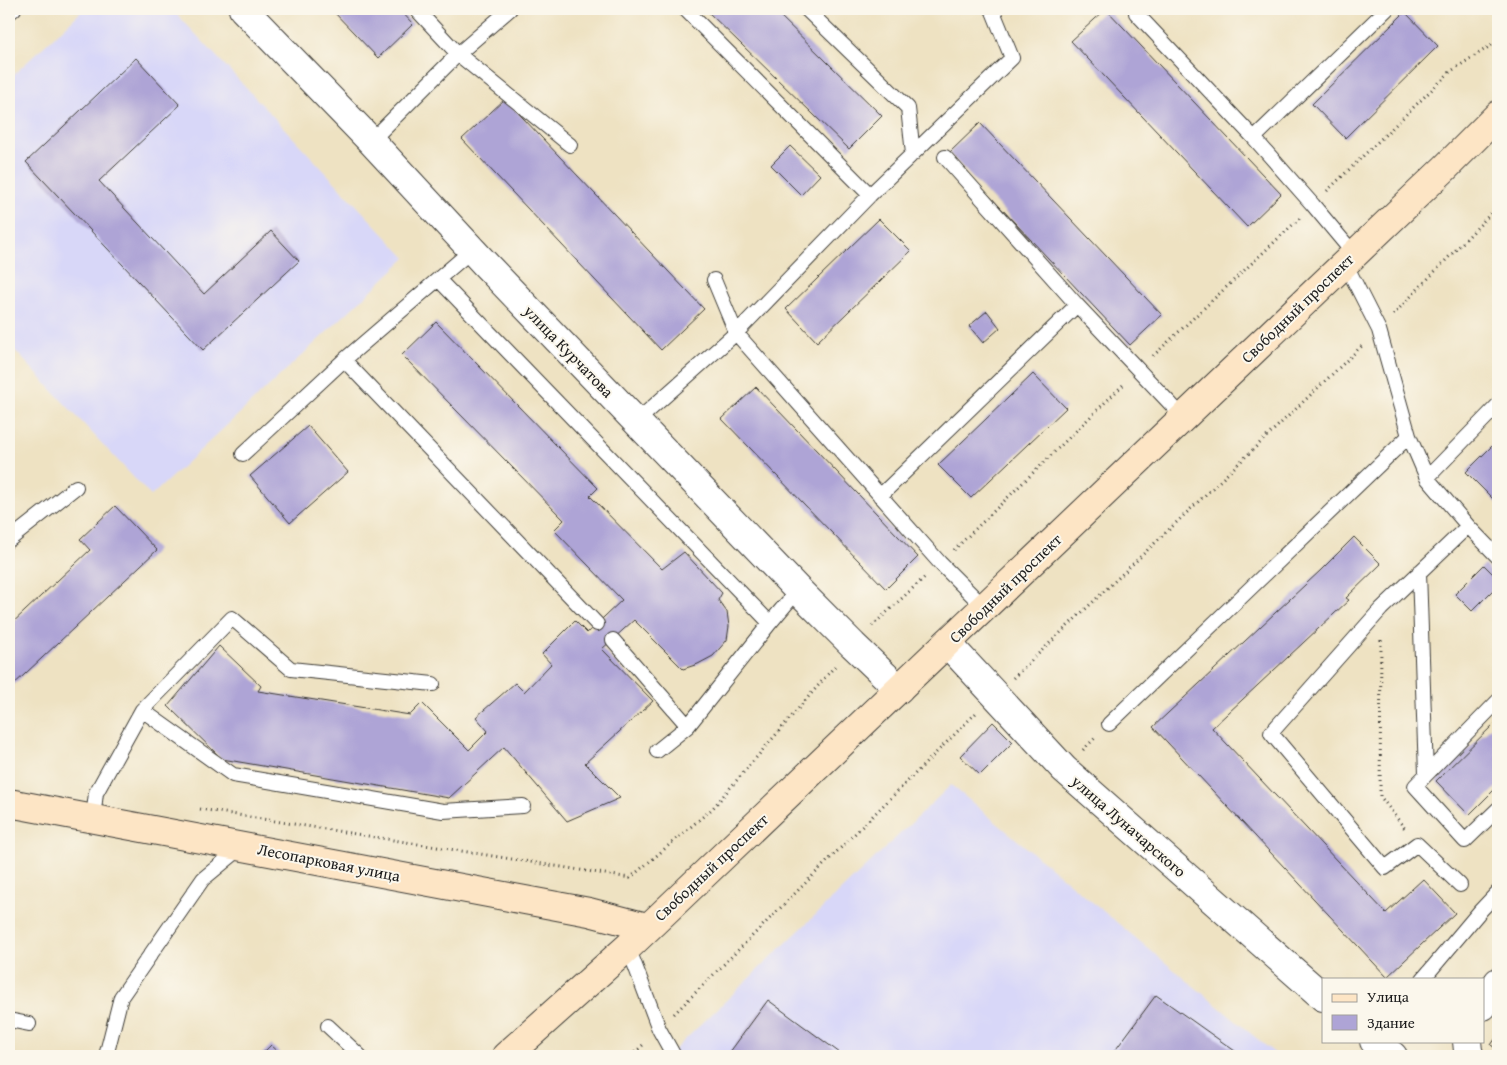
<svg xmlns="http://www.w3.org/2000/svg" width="1507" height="1065" viewBox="0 0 1507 1065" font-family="'Gentium Book Plus',serif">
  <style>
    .built { fill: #d8d7f8 }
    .building { fill: #aea4d6 }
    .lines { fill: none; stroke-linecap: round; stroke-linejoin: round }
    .service-casing { stroke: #3c3a35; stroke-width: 16 }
    .minor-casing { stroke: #3c3a35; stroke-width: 30 }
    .secondary-casing { stroke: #3c3a35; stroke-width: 30 }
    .path { stroke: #3c3a35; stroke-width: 3; stroke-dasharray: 1 4; stroke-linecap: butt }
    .service { stroke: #fff; stroke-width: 14 }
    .minor { stroke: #fff; stroke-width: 28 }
    .secondary { stroke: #fde5c5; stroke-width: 28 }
    .labels { text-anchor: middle; stroke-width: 4; stroke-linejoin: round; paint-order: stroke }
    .street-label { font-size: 16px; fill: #1c1c1c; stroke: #fbf7ec }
  </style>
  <rect width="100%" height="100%" fill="#fbf7ec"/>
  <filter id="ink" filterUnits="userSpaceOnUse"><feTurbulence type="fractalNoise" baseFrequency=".02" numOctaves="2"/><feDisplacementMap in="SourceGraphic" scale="10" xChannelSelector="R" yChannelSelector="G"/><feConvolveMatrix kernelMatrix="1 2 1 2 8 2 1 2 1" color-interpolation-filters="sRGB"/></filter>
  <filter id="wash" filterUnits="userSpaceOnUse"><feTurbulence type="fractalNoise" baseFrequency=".0096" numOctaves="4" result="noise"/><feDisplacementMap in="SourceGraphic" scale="20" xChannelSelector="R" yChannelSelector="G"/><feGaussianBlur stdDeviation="1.12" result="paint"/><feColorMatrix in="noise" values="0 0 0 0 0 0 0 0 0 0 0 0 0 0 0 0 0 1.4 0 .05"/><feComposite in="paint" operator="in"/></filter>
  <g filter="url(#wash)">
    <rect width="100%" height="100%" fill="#eee2c2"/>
    <!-- built -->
    <path class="built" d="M84,9H172L406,258L151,496L9,344V79Z
      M951,785L1278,1056H668Z"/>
    <g id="blocks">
      <!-- building -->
      <path class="building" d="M331,9H399L413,24L378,58Z
        M705,9H773L882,116L849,149Z
        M1106,9L1281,194L1247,227L1071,41Z
        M1405,12L1438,46L1345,138L1312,104Z
        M136,58L180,105L99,181L204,294L271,231L299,261L203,350L26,162Z
        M505,99L704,309L661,350L462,139Z
        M980,123L1162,315L1130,345L949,153Z
        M790,146L820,175L801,195L771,165Z
        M879,219L911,251L817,342L786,309Z
        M987,311L1000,328L983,343L969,326Z
        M436,322L598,488L590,496L662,569L684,552L722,593L718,600L727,612L729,626L727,640L713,656L698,664L683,669L634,620L602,649L653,701L585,763L620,798L567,821L504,747L449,798L222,759L168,706L219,646L261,686L258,691L410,715L422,703L469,750L488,731L476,717L515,683L524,692L551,664L542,654L575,621L587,633L622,600L554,530L564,520L402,355Z
        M1033,374L1066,408L971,498L938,465Z
        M756,387L918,557L886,589L722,419Z
        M308,426L348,472L290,523L250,476Z
        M1498,440V504L1466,472Z
        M115,506L157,550L9,689V626L90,550L80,539Z
        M1354,537L1381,564L1346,598L1349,600L1212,728L1386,913L1423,879L1455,913L1387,977L1153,727L1321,570Z
        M1484,565L1498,579V585L1472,611L1455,594Z
        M1498,720V786L1469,815L1436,781Z
        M993,722L1013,742L980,775L960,756Z
        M1156,995L1242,1056H1111Z
        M768,1000L844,1056H727Z
        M1498,1035V1050L1491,1045Z
        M271,1045L283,1056H260Z"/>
    </g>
  </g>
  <g filter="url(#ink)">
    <use href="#blocks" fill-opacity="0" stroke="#3c3a35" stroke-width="1"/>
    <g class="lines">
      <!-- service casing -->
      <g class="service-casing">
        <path id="service" d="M416,9L458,54L570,145
          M685,9L870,195
          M806,9L908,108L913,154
          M9,13L14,9
          M1136,13L1254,138
          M371,141L458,54L510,9
          M945,157L1077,305L1183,417
          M472,250L344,360L597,624
          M1354,254L1313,205L1254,138L1387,9
          M1345,263L1379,330L1409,436L1427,478L1468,526L1381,609L1271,733L1385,868L1417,844L1460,885
          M439,280L770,623
          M714,280L736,333L940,563L985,608
          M637,421L736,333L870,195L1012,58L992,9
          M243,454L344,360
          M1427,478L1498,405
          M880,496L1077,305
          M1468,526L1498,557
          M9,540L76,487
          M1419,572L1426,774
          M613,640L688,726
          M1498,701L1415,786L1465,841L1498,809
          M142,710L233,775L443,811L523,806
          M1109,724L1409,436
          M657,751L688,726L770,623L798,590
          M93,818L96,793L142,710L232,618L291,669L433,684
          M628,947L659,1029L674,1056
          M1423,979L1481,910L1498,892
          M9,1020L29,1024
          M328,1026L360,1056
          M106,1056L121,997L203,879L243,846"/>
      </g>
      <!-- minor casing -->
      <g class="minor-casing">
        <path id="minor" d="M243,9L371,141L487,266L798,590L853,645L899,689
          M947,643L1064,769L1323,997
          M1483,1006L1498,982
          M1374,1041L1393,1056
          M1467,1041L1468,1051L1470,1056"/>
      </g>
      <!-- secondary casing -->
      <g class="secondary-casing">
        <path id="secondary" d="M9,803L589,912L647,927
          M506,1056L628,947L1445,168L1498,115"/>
      </g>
      <!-- path -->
      <path class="path" d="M1327,191L1451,71L1498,41
        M1393,315L1498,206
        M1153,356L1300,218
        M954,550L1125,383
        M872,626L926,576
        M1381,640L1380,796L1406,830
        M1013,678L1364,344
        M1083,750L1096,737
        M200,809L630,878L712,809L835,666
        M674,1014L976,713
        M631,1056L645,1043"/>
      <!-- service -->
      <use href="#service" class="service"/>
      <!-- minor -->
      <use href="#minor" class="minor"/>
      <!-- secondary -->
      <use href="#secondary" class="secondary"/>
    </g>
  </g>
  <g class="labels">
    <!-- street labels -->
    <g class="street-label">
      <text transform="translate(1297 308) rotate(-44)" y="6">Свободный проспект</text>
      <text transform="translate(569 351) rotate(46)" y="6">улица Курчатова</text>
      <text transform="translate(1005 588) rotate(-44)" y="6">Свободный проспект</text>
      <text transform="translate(1129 826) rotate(41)" y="6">улица Луначарского</text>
      <text transform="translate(329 862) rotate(11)" y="6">Лесопарковая улица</text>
      <text transform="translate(711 867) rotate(-43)" y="6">Свободный проспект</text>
    </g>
  </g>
  <!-- margin -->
  <rect width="1507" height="1065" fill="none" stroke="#fbf7ec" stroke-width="30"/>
  <!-- legend -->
  <rect x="1322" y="978" width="162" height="65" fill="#fbf7ec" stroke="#a29f99"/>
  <rect x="1332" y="994" width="25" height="8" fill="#fde5c5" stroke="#a29f99"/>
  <text x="1367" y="1002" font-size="15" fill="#1c1c1c">Улица</text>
  <rect x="1332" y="1015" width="25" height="15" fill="#aea4d6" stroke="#a29f99"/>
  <text x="1367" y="1028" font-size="15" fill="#1c1c1c">Здание</text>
</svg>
